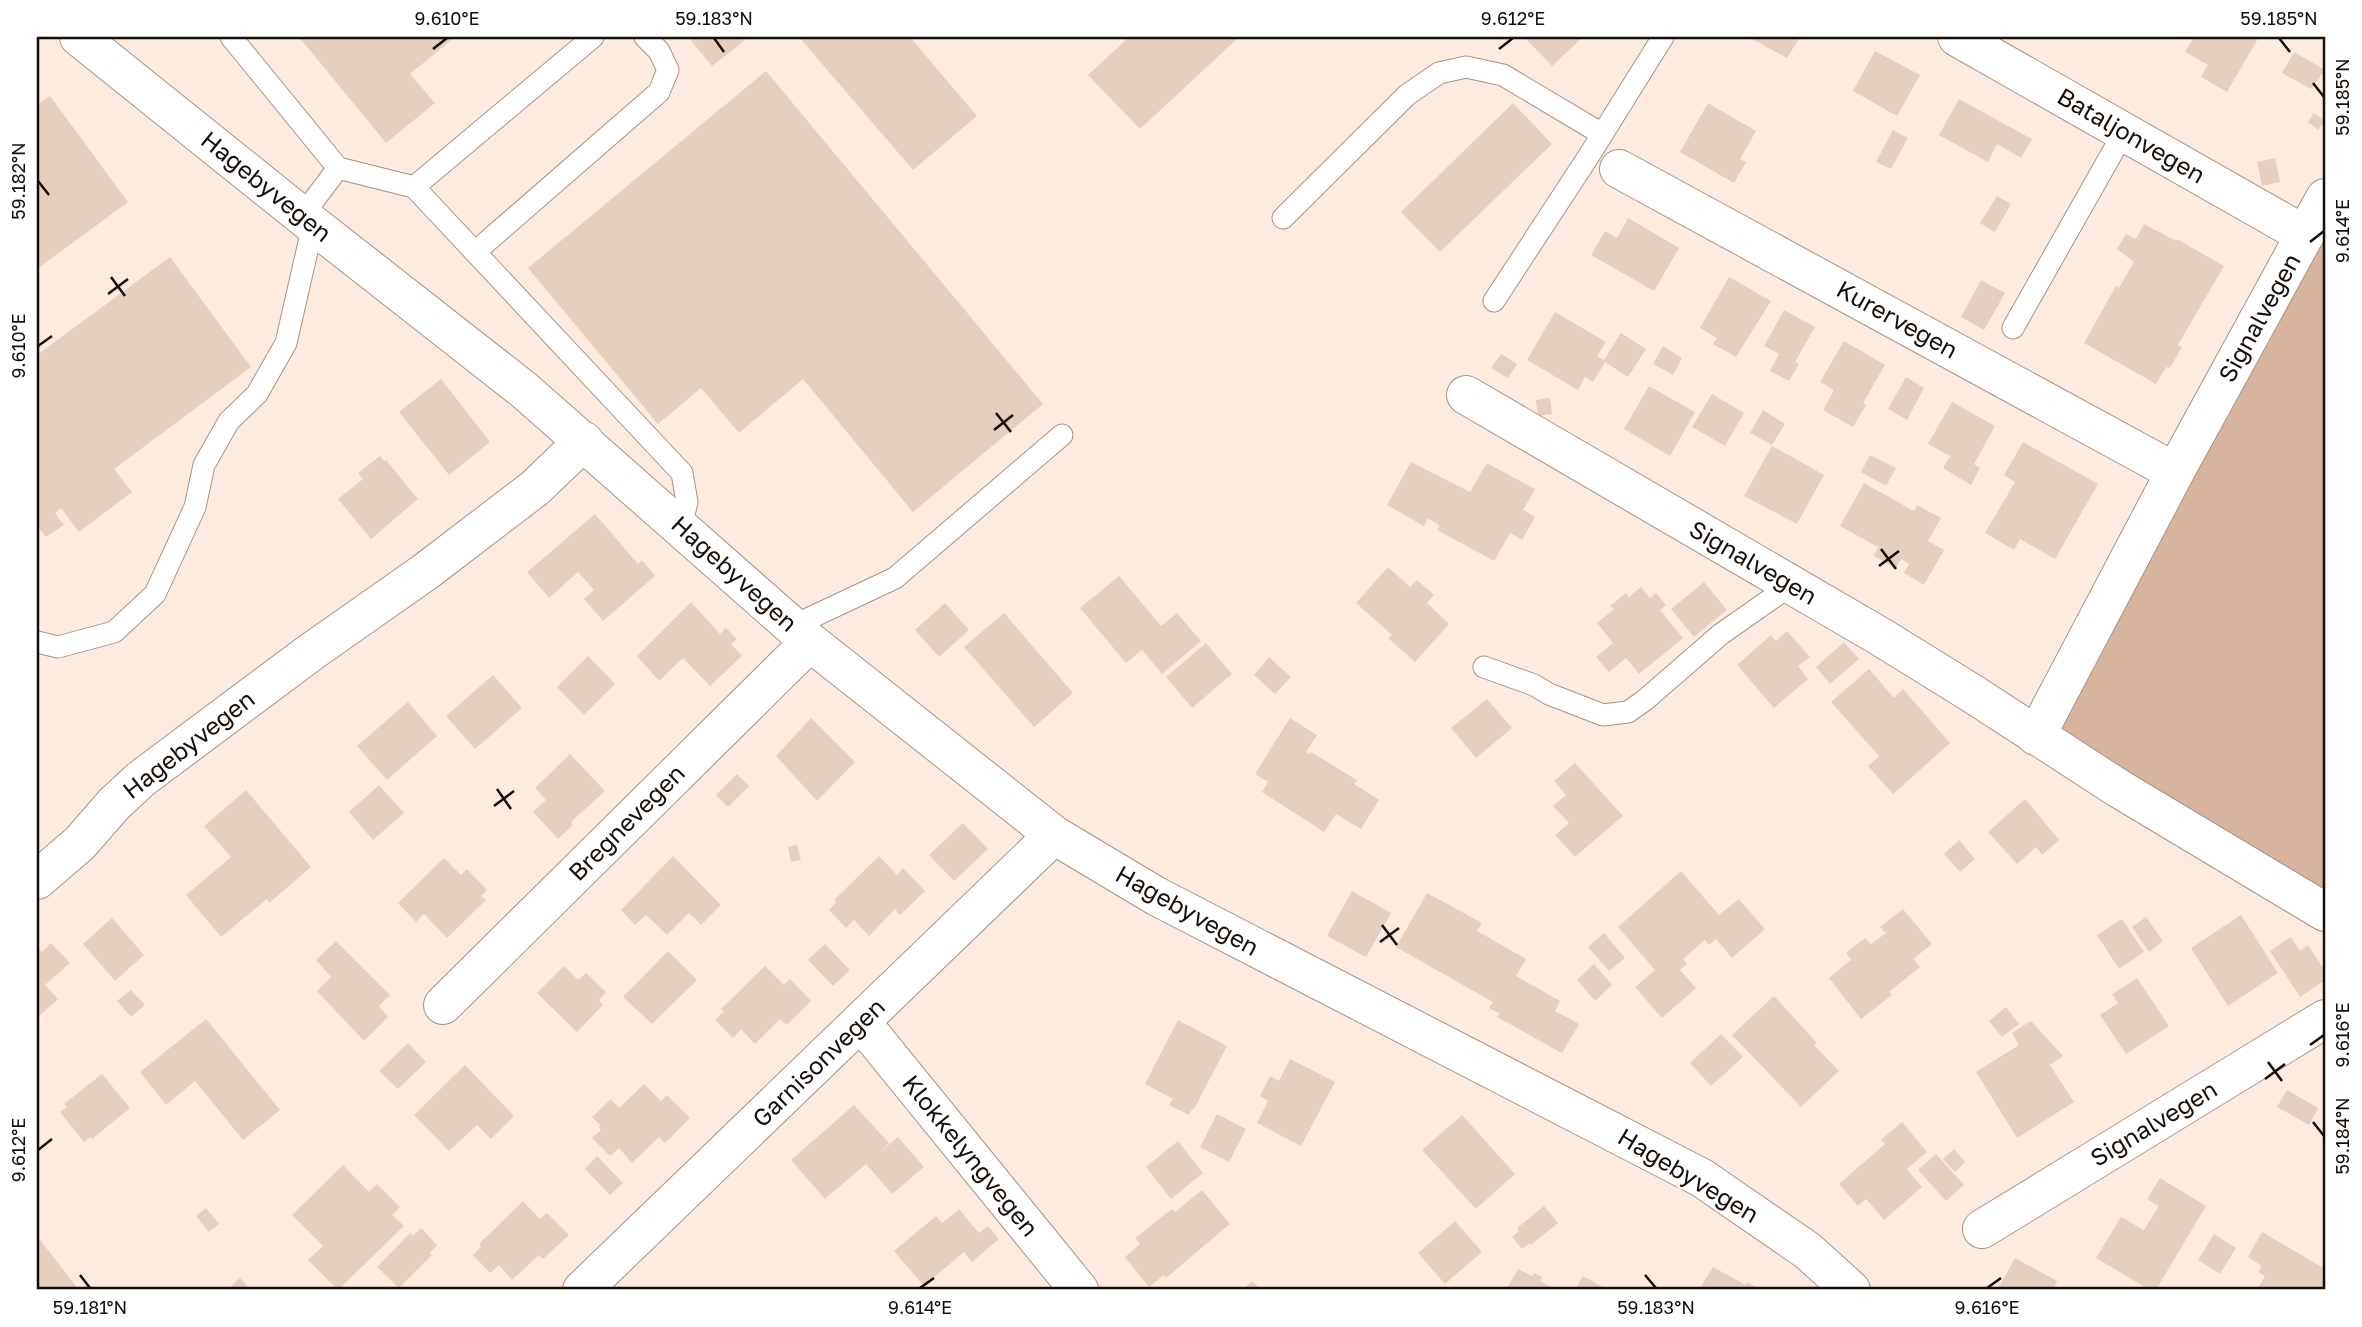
<svg xmlns="http://www.w3.org/2000/svg" width="2362" height="1327" viewBox="0 0 2362 1327" font-family="'Golos Text',sans-serif">
  <style>
    .green { fill: #d7b49d }
    .building { fill: #e5cfbf }
    .lines { fill: none; stroke-linecap: round; stroke-linejoin: round }
    .service-casing { stroke: #a89384; stroke-width: 23 }
    .minor-casing { stroke: #a89384; stroke-width: 40 }
    .service { stroke: #fff; stroke-width: 21 }
    .minor { stroke: #fff; stroke-width: 38 }
    .ticks { fill: none; stroke: #160e09; stroke-width: 2.5 }
    .labels { text-anchor: middle; stroke-width: 5; stroke-linejoin: round; paint-order: stroke }
    .street-label { font-size: 24px; fill: #160e09; stroke: #fff }
    .neatline { fill: none; stroke: #160e09; stroke-width: 2.5 }
    .ticks-label { font-size: 18px; text-anchor: middle; fill: #160e09 }
  </style>
  <rect width="100%" height="100%" fill="#feebdf"/>
  <!-- green -->
  <path class="green" d="M2325,237V911L2036,736Z"/>
  <!-- building -->
  <path class="building" d="M299,37H455L410,74L435,103L386,143Z
    M688,37H740L744,41L712,66Z
    M799,37H910L977,116L913,170Z
    M1129,37H1239L1140,129L1088,75Z
    M1524,37H1583L1552,66Z
    M1749,37H1800L1787,58Z
    M2194,37H2259L2227,92L2201,77L2208,65L2185,52Z
    M1875,51L1920,75L1897,116L1853,91Z
    M2294,52L2325,70L2311,89L2282,73Z
    M766,71L1043,404L913,512L803,379L739,433L701,388L658,424L528,268Z
    M50,96L128,202L37,269V105Z
    M1959,99L2032,139L2021,158L1997,144L1988,162L1939,135Z
    M1513,103L1552,144L1440,252L1401,212Z
    M1708,103L1756,131L1740,159L1746,162L1734,183L1680,152Z
    M2314,113L2325,121L2318,130L2308,122Z
    M1893,130L1908,138L1891,169L1876,162Z
    M2275,158L2280,182L2262,186L2257,162Z
    M1997,196L2011,204L1995,232L1980,223Z
    M1628,218L1679,248L1654,291L1591,255L1605,231L1617,238Z
    M2144,224L2176,241L2177,239L2224,266L2178,345L2182,347L2170,368L2166,367L2156,384L2084,343L2116,286L2119,288L2134,262L2117,249L2126,234L2136,239Z
    M170,257L251,367L114,469L132,492L79,532L61,508L55,513L64,525L46,537L37,526V355Z
    M1729,277L1771,301L1736,357L1713,344L1717,338L1700,328Z
    M1981,280L2005,293L1984,330L1961,317Z
    M1784,310L1815,327L1795,362L1799,364L1789,381L1770,371L1779,354L1764,346Z
    M1555,312L1606,342L1597,356L1604,360L1621,333L1646,349L1628,377L1605,362L1593,382L1585,377L1578,390L1527,360Z
    M1844,341L1885,365L1863,403L1866,405L1853,427L1823,410L1834,390L1820,382Z
    M1663,346L1682,358L1673,375L1653,364Z
    M1501,354L1517,364L1508,378L1491,368Z
    M1906,377L1924,388L1907,420L1888,409Z
    M441,379L490,442L449,475L399,412Z
    M1649,386L1695,412L1670,456L1624,429Z
    M1712,394L1744,413L1725,446L1692,427Z
    M1550,398L1552,414L1538,416L1536,400Z
    M1952,402L1995,426L1974,464L1980,468L1971,485L1943,468L1950,456L1928,444Z
    M1763,410L1785,424L1772,445L1750,433Z
    M2023,442L2098,484L2055,559L2020,539L2014,550L1985,533L2015,482L2004,475Z
    M1772,446L1824,475L1797,524L1744,496Z
    M1870,455L1896,468L1886,486L1861,472Z
    M380,456L384,461L386,460L418,499L371,539L338,499L363,479L358,473Z
    M1411,462L1470,492L1487,463L1535,489L1523,510L1535,517L1522,540L1510,533L1494,561L1437,530L1440,526L1428,518L1424,526L1387,505Z
    M1864,483L1914,511L1917,505L1941,518L1928,541L1944,550L1924,585L1904,573L1909,564L1901,559L1896,568L1874,556L1878,547L1840,526Z
    M595,514L638,564L642,560L655,576L603,621L584,599L594,590L578,572L549,598L527,572Z
    M1388,567L1410,587L1417,580L1434,595L1427,603L1449,624L1415,662L1388,638L1392,635L1356,603Z
    M1119,576L1161,626L1177,613L1201,641L1162,674L1142,650L1126,663L1080,608Z
    M1704,582L1727,610L1694,637L1671,609Z
    M1641,587L1650,598L1656,593L1666,605L1660,610L1683,638L1639,674L1626,658L1609,672L1596,657L1613,643L1597,623L1614,609L1610,606L1626,593L1629,597Z
    M691,602L720,634L726,628L737,639L731,644L742,656L710,686L683,658L659,681L637,656Z
    M945,603L969,630L939,657L915,630Z
    M1004,613L1073,693L1034,727L964,647Z
    M1787,631L1810,657L1798,666L1808,679L1774,708L1737,665L1771,635L1776,641Z
    M1844,642L1859,659L1830,684L1816,667Z
    M1206,643L1232,674L1192,708L1166,677Z
    M588,656L615,684L584,715L557,687Z
    M1269,657L1291,677L1275,694L1254,675Z
    M1869,669L1894,698L1903,689L1950,743L1893,794L1868,766L1879,756L1831,702Z
    M493,675L522,708L475,749L446,716Z
    M1487,699L1512,728L1476,758L1451,728Z
    M408,702L437,736L387,780L357,746Z
    M811,718L855,762L817,801L776,756Z
    M1290,718L1317,735L1306,752L1310,754L1311,752L1357,780L1354,784L1379,800L1361,829L1336,814L1324,832L1262,792L1268,782L1255,774Z
    M570,754L605,791L571,822L573,825L558,839L533,812L546,800L535,788Z
    M1575,763L1623,816L1575,857L1555,835L1569,823L1553,806L1566,795L1554,781Z
    M737,774L749,786L728,807L716,795Z
    M379,785L404,813L373,840L349,812Z
    M246,790L311,867L269,903L267,899L221,937L186,895L231,857L204,826Z
    M2025,799L2059,840L2042,855L2036,847L2017,864L1988,832Z
    M963,823L988,849L954,881L929,855Z
    M1959,840L1975,859L1960,872L1944,854Z
    M797,845L801,860L791,862L788,847Z
    M673,856L721,905L701,925L689,913L667,935L646,915L635,925L621,910Z
    M879,856L897,875L903,868L925,891L900,915L895,909L869,936L854,920L846,928L829,910L836,902L834,900Z
    M444,858L461,875L467,869L487,890L481,896L486,900L447,938L424,914L416,922L398,903Z
    M1681,871L1719,915L1739,899L1765,929L1732,958L1716,939L1709,945L1705,940L1683,959L1687,964L1680,970L1696,988L1662,1018L1635,987L1655,970L1618,927Z
    M1352,891L1391,913L1366,957L1327,936Z
    M1427,893L1482,923L1477,931L1526,959L1516,976L1560,1001L1555,1011L1579,1024L1562,1053L1497,1017L1500,1014L1489,1008L1493,1002L1396,947Z
    M1903,909L1932,944L1913,959L1920,967L1889,992L1892,995L1861,1019L1829,978L1851,960L1846,953L1865,938L1871,944L1886,933L1880,927Z
    M2241,915L2278,973L2228,1006L2191,948Z
    M2146,917L2163,941L2149,952L2132,927Z
    M112,918L144,955L115,981L83,944Z
    M2122,919L2144,952L2119,969L2097,935Z
    M1604,933L1625,958L1609,971L1588,947Z
    M2291,937L2300,951L2308,945L2325,971V980L2300,997L2270,951Z
    M336,941L390,995L379,1006L388,1017L364,1041L317,991L331,977L316,960Z
    M51,943L70,963L45,985L58,999L37,1018V946L42,952Z
    M825,944L850,970L833,986L808,960Z
    M668,951L697,980L652,1024L623,997Z
    M1594,964L1612,985L1595,1001L1577,980Z
    M564,966L578,980L586,973L606,992L599,1000L603,1005L577,1032L537,993Z
    M765,966L784,985L790,979L811,1001L787,1025L780,1019L755,1044L741,1029L733,1038L715,1020L724,1011L721,1009Z
    M2137,978L2169,1026L2126,1054L2100,1015L2118,1003L2112,994Z
    M131,990L145,1005L131,1017L117,1001Z
    M1774,996L1817,1043L1814,1045L1839,1071L1801,1107L1732,1035Z
    M2006,1007L2019,1024L2002,1037L1989,1021Z
    M206,1019L280,1110L243,1140L195,1081L166,1105L140,1072Z
    M1178,1020L1227,1046L1194,1109H1192L1189,1115L1169,1105L1173,1099L1145,1084Z
    M2031,1021L2063,1056L2050,1065L2074,1102L2017,1138L1976,1072L2019,1045L2012,1033Z
    M1721,1034L1743,1057L1711,1086L1690,1063Z
    M408,1043L426,1062L398,1089L379,1071Z
    M1290,1059L1335,1082L1301,1146L1257,1123L1268,1101L1260,1096L1270,1076L1279,1081Z
    M465,1065L514,1116L491,1139L477,1125L449,1151L414,1115Z
    M102,1074L130,1108L92,1139L90,1137L84,1142L60,1112L67,1107L64,1104Z
    M644,1084L661,1101L667,1095L690,1118L665,1143L659,1137L632,1163L619,1148L610,1156L592,1138L601,1130L599,1127L600,1125L592,1117L611,1099L619,1108Z
    M2287,1090L2318,1108L2309,1125L2277,1107Z
    M854,1105L889,1143L879,1153L898,1137L924,1167L892,1194L866,1164L825,1199L791,1160Z
    M1217,1114L1246,1129L1229,1162L1200,1147Z
    M1462,1115L1515,1174L1476,1209L1422,1150Z
    M1902,1122L1927,1152L1907,1169L1922,1187L1884,1220L1866,1199L1858,1206L1839,1184L1885,1144L1881,1140Z
    M1178,1141L1203,1173L1171,1199L1146,1167Z
    M1954,1149L1965,1162L1955,1172L1943,1159Z
    M1936,1154L1964,1185L1946,1201L1918,1170Z
    M597,1156L623,1183L610,1195L585,1169Z
    M343,1165L369,1192L377,1184L400,1207L392,1215L404,1226L338,1290L308,1260L323,1246L292,1215Z
    M2160,1178L2206,1206L2156,1290H2150L2096,1258L2121,1217L2144,1230L2159,1206L2147,1199Z
    M1202,1190L1230,1224L1166,1278L1164,1275L1149,1287L1125,1257L1140,1244L1135,1238L1172,1209L1175,1212Z
    M523,1201L540,1219L547,1213L569,1235L543,1259L539,1255L512,1280L499,1265L490,1273L473,1255L481,1247L479,1244Z
    M1544,1206L1558,1223L1531,1245L1530,1243L1522,1249L1512,1237L1519,1231L1517,1228Z
    M206,1208L219,1224L209,1232L196,1216Z
    M959,1209L979,1233L988,1226L999,1239L972,1262L964,1252L924,1286L894,1251L936,1216L942,1223Z
    M1455,1221L1482,1252L1445,1284L1418,1253Z
    M421,1228L437,1245L430,1253L432,1255L399,1288L377,1267L410,1233L413,1236Z
    M2262,1232L2325,1269V1290H2257L2265,1276L2258,1272L2262,1266L2248,1257Z
    M2214,1234L2236,1248L2220,1274L2198,1260Z
    M37,1236L79,1290H37Z
    M2015,1258L2057,1281L2053,1290H1997Z
    M1713,1267L1746,1285L1747,1282L1761,1290H1699Z
    M1518,1269L1532,1276L1534,1273L1542,1277L1540,1281L1557,1290H1506Z
    M1583,1276L1608,1290H1575Z
    M240,1278L251,1290H227Z
    M1252,1281L1261,1290H1242Z"/>
  <g class="lines">
    <!-- service casing -->
    <g class="service-casing">
      <path id="service" d="M231,37L338,168
        M414,187L593,37
        M302,216L338,168L414,187L682,473L687,502L681,527
        M1283,218L1407,95L1439,73L1466,67L1503,75L1602,134
        M475,252L659,92L668,70L659,51L645,37
        M1494,301L1590,154L1663,37
        M2013,328L2124,132
        M793,626L895,578L1062,435
        M37,642L58,647L114,632L155,594L195,507L204,465L229,421L257,394L286,343L313,225
        M1484,667L1534,685L1549,694L1603,715L1628,712L1645,700L1721,634L1791,585"/>
    </g>
    <!-- minor casing -->
    <g class="minor-casing">
      <path id="minor" d="M79,37L302,216L524,390L810,642L1054,835L1156,896L1702,1178L1808,1251L1851,1290
        M1957,37L2305,235
        M1619,169L2175,472
        M1466,395L1881,637L1973,694L2118,788L2325,912
        M2036,736L2175,472L2325,198
        M37,880L80,843L114,804L141,779L311,652L425,572L535,488L584,441
        M443,1005L810,642
        M861,1022L1079,1290
        M1982,1229L2325,1019
        M582,1290L1054,835"/>
    </g>
    <!-- service -->
    <use href="#service" class="service"/>
    <!-- minor -->
    <use href="#minor" class="minor"/>
  </g>
  <!-- ticks -->
  <path class="ticks" d="M714,38L724,52M2279,38L2290,52M433,49L447,38M1499,49L1513,38M2313,83L2324,97M38,181L49,195M2310,242L2324,231M111,277L125,296M108,294L128,279M38,346L52,336M996,413L1011,432M994,430L1013,415M1881,549L1896,569M1879,566L1899,551M497,789L511,809M494,806L514,791M1382,925L1397,945M1380,942L1399,928M2310,1045L2324,1035M2268,1062L2282,1081M2265,1079L2285,1064M2313,1122L2324,1136M38,1150L52,1139M80,1275L90,1288M1645,1275L1656,1288M920,1288L934,1278M1987,1288L2001,1278"/>
  <g class="labels">
    <!-- street labels -->
    <g class="street-label">
      <text transform="translate(2131 136) rotate(30)" y="8">Bataljonvegen</text>
      <text transform="translate(266 187) rotate(39)" y="8">Hagebyvegen</text>
      <text transform="translate(2260 318) rotate(-61)" y="8">Signalvegen</text>
      <text transform="translate(1897 320) rotate(29)" y="8">Kurervegen</text>
      <text transform="translate(1753 563) rotate(30)" y="8">Signalvegen</text>
      <text transform="translate(734 574) rotate(42)" y="8">Hagebyvegen</text>
      <text transform="translate(189 745) rotate(-38)" y="8">Hagebyvegen</text>
      <text transform="translate(627 823) rotate(-45)" y="8">Bregnevegen</text>
      <text transform="translate(1187 911) rotate(29)" y="8">Hagebyvegen</text>
      <text transform="translate(819 1063) rotate(-44)" y="8">Garnisonvegen</text>
      <text transform="translate(2154 1124) rotate(-31)" y="8">Signalvegen</text>
      <text transform="translate(970 1156) rotate(51)" y="8">Klokkelyngvegen</text>
      <text transform="translate(1688 1176) rotate(31)" y="8">Hagebyvegen</text>
    </g>
  </g>
  <!-- border -->
  <rect width="2362" height="1327" fill="none" stroke="#ffffff" stroke-width="77"/>
  <rect x="38" y="38" width="2286" height="1250" class="neatline"/>
  <g class="ticks-label">
    <text x="447" y="25">9.610°E</text>
    <text x="714" y="25">59.183°N</text>
    <text x="1513" y="25">9.612°E</text>
    <text x="2279" y="25">59.185°N</text>
    <text transform="translate(2343 97) rotate(-90)" y="6">59.185°N</text>
    <text transform="translate(19 181) rotate(-90)" y="6">59.182°N</text>
    <text transform="translate(2343 231) rotate(-90)" y="6">9.614°E</text>
    <text transform="translate(19 346) rotate(-90)" y="6">9.610°E</text>
    <text transform="translate(2343 1035) rotate(-90)" y="6">9.616°E</text>
    <text transform="translate(2343 1136) rotate(-90)" y="6">59.184°N</text>
    <text transform="translate(19 1150) rotate(-90)" y="6">9.612°E</text>
    <text x="90" y="1314">59.181°N</text>
    <text x="920" y="1314">9.614°E</text>
    <text x="1656" y="1314">59.183°N</text>
    <text x="1987" y="1314">9.616°E</text>
  </g>
</svg>
